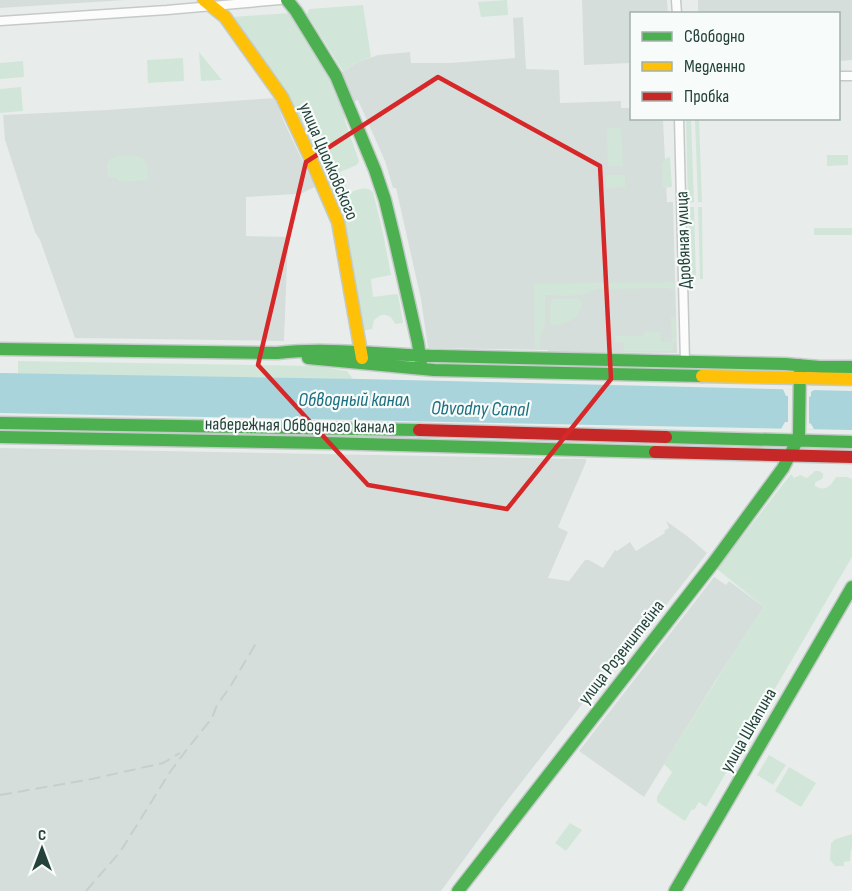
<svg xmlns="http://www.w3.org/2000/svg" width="852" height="891" viewBox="0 0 852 891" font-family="'Sofia Sans Condensed',sans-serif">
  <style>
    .built { fill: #d6dedb }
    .green { fill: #d1e6d8 }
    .water { fill: #a9d4db }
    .pier { fill: #e8edeb }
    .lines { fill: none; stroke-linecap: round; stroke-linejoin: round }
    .street-casing { stroke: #c5cac8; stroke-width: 11 }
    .fast-casing { stroke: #c3cbc8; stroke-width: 15 }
    .slow-casing { stroke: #c3cbc8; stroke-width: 15 }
    .jam-casing { stroke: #c3cbc8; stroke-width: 15 }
    .street { stroke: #fcfcfc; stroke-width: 8 }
    .fast { stroke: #4caf50; stroke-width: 12 }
    .slow { stroke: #ffc107; stroke-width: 12 }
    .jam { stroke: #c62828; stroke-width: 12 }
    .rail { stroke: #c9cdcc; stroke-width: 2; stroke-dasharray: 12 6; stroke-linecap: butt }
    .marked { fill: none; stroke: #d62828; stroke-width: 4.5; stroke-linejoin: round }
    .labels { text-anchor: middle; stroke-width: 4.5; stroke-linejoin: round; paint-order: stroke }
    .street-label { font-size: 18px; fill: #24423a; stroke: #f7fbf9 }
    .water-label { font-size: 20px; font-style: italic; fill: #1c6f80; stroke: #f7fbf9 }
  </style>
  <rect width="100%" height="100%" fill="#e8edeb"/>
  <!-- built -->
  <path class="built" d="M0,0H127L0,8Z
    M582,0H667L668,13L632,14L631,63L584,65Z
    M698,0H852V60L839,61L838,14L698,13Z
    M523,17L526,69L559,70L560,103L621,101V108H631L632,118L663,119L667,202H673L677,353L549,352L548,350L428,348L421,299L396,188H393L385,161L358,100L354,101L342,72L358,62L378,55L410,52L411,63H450L515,58L513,18Z
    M275,98L284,122L315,187L298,195L297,194L246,197V236L288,237L284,341L75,338L40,240L35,232L5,140L3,115L107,110Z
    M0,448L586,459V462L558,527L568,532L548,578L569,581L585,560H589L603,568L615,550L617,551L630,542L636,551L665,533L664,531L669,528L666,521L687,536L707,553L663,609H656L503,806L441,891H0Z
    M714,577L726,585L729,581L764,607L716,680L644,797L579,751Z"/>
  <!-- green -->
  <path class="green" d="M507,0L508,15L481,17L478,2Z
    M363,5L371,57L358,62L343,71L307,14L309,9Z
    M290,13L332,76L342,99L345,121L359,161L357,165L340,172L349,193C357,190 366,185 373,192L383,233L391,275L371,279L373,297L396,294L398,295L403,323L395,324C393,318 388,314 381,315L374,320L372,329L362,331L340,215L232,17Z
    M199,52L222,80L201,81Z
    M183,58L184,81L148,83L147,60Z
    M23,61L24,77L0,79V63Z
    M21,87L23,111L0,113V89Z
    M686,119H691L694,202L688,203Z
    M695,119H699L702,202H698Z
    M607,128H621L623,166H608Z
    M827,155H848V165L827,166Z
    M137,156C149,159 147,169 148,180L120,182L116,177H108C108,173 106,165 108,162C112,154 129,156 137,156Z
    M670,157L672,187L663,188L662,163L666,158Z
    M606,175H625V187L606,188Z
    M688,207H694L696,279H690Z
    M698,207H702L703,279H700Z
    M814,228H852V235H814Z
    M674,282L675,290H671L670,288L596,289C582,298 562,295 545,295V324L540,337V348H535L534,284Z
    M555,299H578L582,302C580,318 567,325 552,325L550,323V305L552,300Z
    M671,317H675L676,342L672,343L673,351H624V342H615V336H643L644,332H660L661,342H672Z
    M18,361L318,366L347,371L353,379L18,374Z
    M815,471H820L823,474V478L815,483V486C825,492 831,486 836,477H847L852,479V557L706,807L699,802L694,810L692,809L685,821L657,802V797L672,772L664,764L746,633L764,607L717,569L791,474L794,478L800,475L807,478Z
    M769,755L786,765L773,785L757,775Z
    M789,767L816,783L801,807L775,791Z
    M570,823L582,830L566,851L555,843Z
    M852,834V849L851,850L850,861L844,862V866H835L830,860L831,843L836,839Z"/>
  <!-- water -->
  <path class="water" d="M0,373L362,379L852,391V430L0,413Z"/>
  <!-- pier -->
  <path class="pier" d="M783,389L814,390L811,392V396L809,397V423L811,424L814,429H781L785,422H788V396H786Z"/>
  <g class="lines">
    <!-- street casing -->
    <g class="street-casing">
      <path id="street" d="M676,0L677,14
        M0,21L167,10L280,0
        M838,76H852
        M679,118L685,362"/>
    </g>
    <!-- fast casing -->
    <g class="fast-casing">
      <path id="fast" d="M287,0L296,11L336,76L375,170L385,200L395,241L418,343L421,364
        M0,349L277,353C330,347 383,355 437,356C553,359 669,361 785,364L820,367H852
        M308,358L434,370L702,376
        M0,423L419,430
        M0,437L325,443L655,452
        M666,437L852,442
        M458,891L714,562L783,468L797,441L799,434L800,365
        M675,891L852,587"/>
    </g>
    <!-- slow casing -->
    <g class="slow-casing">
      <path id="slow" d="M204,0L225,17L282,97L310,157L338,222L362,358
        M702,376L852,379"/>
    </g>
    <!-- jam casing -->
    <g class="jam-casing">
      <path id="jam" d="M419,430L666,437
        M655,452L852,457"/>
    </g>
    <!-- street -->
    <use href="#street" class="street"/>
    <!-- fast -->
    <use href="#fast" class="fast"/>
    <!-- slow -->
    <use href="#slow" class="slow"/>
    <!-- jam -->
    <use href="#jam" class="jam"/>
    <!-- rail -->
    <path class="rail" d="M0,795L92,779L163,763L180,753
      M86,891L120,852L170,772L188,748L212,718L217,705L230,687L258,640"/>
  </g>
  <!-- marked area -->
  <path class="marked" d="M438,77L600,166L611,379L507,509L368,485L258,365L306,162Z"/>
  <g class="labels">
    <!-- street labels -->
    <g class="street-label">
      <text transform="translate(329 161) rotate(67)" y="6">улица Циолковского</text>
      <text transform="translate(683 240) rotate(-92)" y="6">Дровяная улица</text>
      <text transform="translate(300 425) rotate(1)" y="6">набережная Обводного канала</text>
      <text transform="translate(621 652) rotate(-52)" y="6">улица Розенштейна</text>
      <text transform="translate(748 730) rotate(-60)" y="6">улица Шкапина</text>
    </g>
    <!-- water labels -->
    <g class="water-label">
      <text x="354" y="406">Обводный канал</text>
      <text transform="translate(480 408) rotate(1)" y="7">Obvodny Canal</text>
    </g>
  </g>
  <!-- legend -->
  <rect x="630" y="12" width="210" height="108" fill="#f7fbf9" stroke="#a3b1ad" stroke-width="1.5"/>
  <rect x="642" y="32" width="30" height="9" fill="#4caf50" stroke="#a3b1ad" stroke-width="1.5"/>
  <text x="684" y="42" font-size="18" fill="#24423a">Свободно</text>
  <rect x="642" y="62" width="30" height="9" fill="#ffc107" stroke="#a3b1ad" stroke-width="1.5"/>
  <text x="684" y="72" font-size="18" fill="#24423a">Медленно</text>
  <rect x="642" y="92" width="30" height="9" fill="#c62828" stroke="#a3b1ad" stroke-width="1.5"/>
  <text x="684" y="102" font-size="18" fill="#24423a">Пробка</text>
  <!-- north arrow -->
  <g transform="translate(42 849)" stroke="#f7fbf9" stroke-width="4.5" paint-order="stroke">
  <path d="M0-4.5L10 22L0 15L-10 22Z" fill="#24423a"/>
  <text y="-9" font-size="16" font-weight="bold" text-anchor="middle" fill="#24423a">С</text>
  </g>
</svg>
